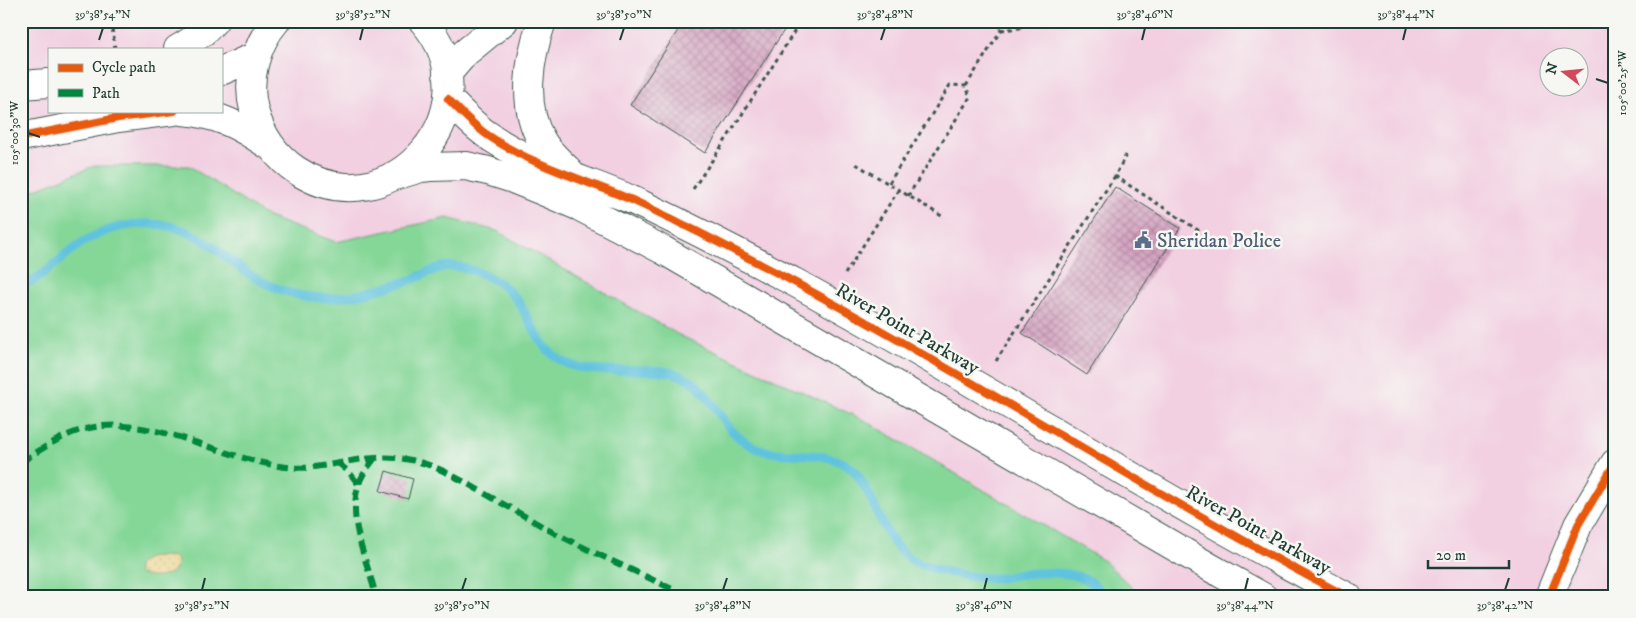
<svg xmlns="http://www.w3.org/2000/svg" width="1636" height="618" viewBox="0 0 1636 618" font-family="'IM FELL DW Pica',serif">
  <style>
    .built { fill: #f2cfe1; fill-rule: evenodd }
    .grass { fill: #85d798; stroke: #528a66 }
    .sand { fill: url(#sand-dots); stroke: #868c69 }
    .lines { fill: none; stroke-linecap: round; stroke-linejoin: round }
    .stream { stroke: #60c3de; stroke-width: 9 }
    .building { fill: url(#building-cross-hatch) }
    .minor-casing { stroke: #3f574d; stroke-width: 30 }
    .path { stroke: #3f574d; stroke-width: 3; stroke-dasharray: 4 4; stroke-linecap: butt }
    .minor { stroke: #fff; stroke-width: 28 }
    .quiet { stroke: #00873e; stroke-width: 6; stroke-dasharray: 12 6; stroke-linecap: butt }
    .cycleway-casing { stroke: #f6f6f2; stroke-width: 11 }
    .cycleway { stroke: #e8590c; stroke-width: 8 }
    .ticks { fill: none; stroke: #1f3d34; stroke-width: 2 }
    .labels { text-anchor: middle; stroke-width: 5; stroke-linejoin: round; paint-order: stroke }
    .service-label { font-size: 20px; fill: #4e5e75; stroke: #f6f6f2; text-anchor: start }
    .street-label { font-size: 20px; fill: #1f3d34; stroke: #f6f6f2 }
    .neatline { fill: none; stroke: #1f3d34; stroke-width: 2 }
    .ticks-label { font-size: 12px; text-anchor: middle; fill: #1f3d34 }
  </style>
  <defs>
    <pattern id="sand-dots" width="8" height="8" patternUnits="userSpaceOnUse" patternTransform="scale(1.25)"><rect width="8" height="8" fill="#eeda9e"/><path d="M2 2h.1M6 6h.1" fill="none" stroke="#ccbc89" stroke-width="1.8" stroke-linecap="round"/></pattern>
    <pattern id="building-cross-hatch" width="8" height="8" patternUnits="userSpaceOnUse" patternTransform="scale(1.25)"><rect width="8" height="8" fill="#d6a4c2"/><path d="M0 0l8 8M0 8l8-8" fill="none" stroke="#ad879e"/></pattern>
  </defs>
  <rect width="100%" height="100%" fill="#f6f6f2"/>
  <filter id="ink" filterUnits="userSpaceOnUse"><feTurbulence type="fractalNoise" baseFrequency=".02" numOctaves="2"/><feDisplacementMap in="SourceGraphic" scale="10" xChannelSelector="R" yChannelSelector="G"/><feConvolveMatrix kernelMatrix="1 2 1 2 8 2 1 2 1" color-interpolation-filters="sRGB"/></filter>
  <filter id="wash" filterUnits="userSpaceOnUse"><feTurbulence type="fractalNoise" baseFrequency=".0096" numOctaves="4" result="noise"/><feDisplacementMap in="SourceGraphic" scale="20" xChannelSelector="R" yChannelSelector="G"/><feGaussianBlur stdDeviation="1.12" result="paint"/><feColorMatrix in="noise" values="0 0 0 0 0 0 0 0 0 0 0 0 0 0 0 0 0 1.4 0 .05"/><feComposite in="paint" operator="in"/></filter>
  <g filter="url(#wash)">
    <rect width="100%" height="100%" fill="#f3ebda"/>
    <!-- built -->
    <path class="built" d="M21,21H1615V597H1142L1103,560L866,421L679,335L447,218L336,242L268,217L189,166H94L21,195ZM49,49H221V111H49ZM1548,58H1578V88H1548Z"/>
    <!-- grass -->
    <path class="grass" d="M94,166H189L268,217L336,242L447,218L497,231L679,335L866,421L1103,560L1142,597H21V195Z"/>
    <!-- sand -->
    <path class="sand" d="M168,556L174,557L177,560C178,579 150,580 138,573V565L147,558Z"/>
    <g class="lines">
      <!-- stream -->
      <path class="stream" d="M21,287C29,283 37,279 43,274C60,261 74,245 94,236C130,219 169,219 203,240C221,251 236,267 254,277C276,290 302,298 327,298C356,298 386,287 414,279C423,275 433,269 443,267C453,265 465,268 474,271C490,276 506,286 516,299C532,320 536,345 560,360C593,379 637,364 673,373C712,382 717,428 750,445C780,462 819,446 848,466C857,471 862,482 867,491C881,517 888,548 916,562C934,571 977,579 997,578C1005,578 1014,575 1022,574C1044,572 1078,570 1096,586C1097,587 1102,596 1103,597"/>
    </g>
    <g id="blocks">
      <!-- building -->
      <path class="building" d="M684,21H790L705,153L630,105Z
        M1115,187L1180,228L1087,375L1022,333Z
        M386,471L413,479L408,499L380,491Z"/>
    </g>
  </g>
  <g filter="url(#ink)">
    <use href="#blocks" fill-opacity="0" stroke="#3f574d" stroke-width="1"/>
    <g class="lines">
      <!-- minor casing -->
      <g class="minor-casing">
        <path id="minor" d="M276,21C256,44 246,80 254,110C261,135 274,155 296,170C390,233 499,108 423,21
          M542,21C529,58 521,106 542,141C548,152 559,161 568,170
          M178,49C192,41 204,33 214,21
          M221,71L256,56
          M447,74L465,53L504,21
          M21,85L49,83
          M448,99C460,111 472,124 486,134C530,165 583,179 632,200C687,225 741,254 794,282C981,383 1160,499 1348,597
          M182,111C219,114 240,126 270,146
          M21,137L118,118L174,111
          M391,177L421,168L430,167L466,166L488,171L513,179L545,192L580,207L663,250L1213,569L1263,597
          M1549,597L1578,525L1615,463"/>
      </g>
      <!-- path -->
      <path class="path" d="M111,21L115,49
        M1001,30L1020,28L1025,21
        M966,86L1001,30L1000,21
        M856,164L945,218
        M1115,176L1204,234
        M889,183L950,85L966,86
        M693,189L729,135L801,21
        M908,196L970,97L966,86
        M845,274L899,189
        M996,361L1115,176L1126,155"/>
      <!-- minor -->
      <use href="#minor" class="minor"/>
      <!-- quiet -->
      <path class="quiet" d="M375,458C369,466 362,474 359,484C346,521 368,561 376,597
        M21,462C39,451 57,438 78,431C140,411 208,452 268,464C282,467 299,469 314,467C346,463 377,453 411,460C440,466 464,482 489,496C508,507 527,517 545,528C592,553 641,573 688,597
        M337,462L349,472L359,485"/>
      <!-- cycleway casing -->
      <g class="cycleway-casing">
        <path id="cycleway" d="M448,99C460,111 472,124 486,134C530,165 583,179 632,200C687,225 741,254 794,282C981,383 1160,499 1348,597
          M21,137L118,118L174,111
          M1549,597L1578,525L1615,463"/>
      </g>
      <!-- cycleway -->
      <use href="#cycleway" class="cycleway"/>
    </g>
  </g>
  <!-- ticks -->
  <path class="ticks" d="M99,40L103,28M360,40L363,28M620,40L624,28M881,40L885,28M1142,40L1145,28M1403,40L1406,28M1596,79L1608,83M28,133L40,137M202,590L205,578M462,590L466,578M723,590L727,578M984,590L987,578M1245,590L1248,578M1505,590L1509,578"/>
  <!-- icons -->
  <defs>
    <g id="civic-bare" transform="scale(1.35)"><path d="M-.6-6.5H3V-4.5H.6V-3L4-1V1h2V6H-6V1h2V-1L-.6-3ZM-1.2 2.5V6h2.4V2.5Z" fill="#5c6f8a" stroke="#f6f6f2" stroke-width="2.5" paint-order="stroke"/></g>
  </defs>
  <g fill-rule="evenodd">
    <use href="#civic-bare" x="1143" y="240"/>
  </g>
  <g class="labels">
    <!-- service labels -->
    <g class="service-label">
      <text x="1157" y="247">Sheridan Police</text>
    </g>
    <!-- street labels -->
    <g class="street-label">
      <text transform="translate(908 328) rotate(30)" y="7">River Point Parkway</text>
      <text transform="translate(1259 529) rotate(29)" y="7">River Point Parkway</text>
    </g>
  </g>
  <!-- margin -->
  <rect width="1636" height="618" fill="none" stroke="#f6f6f2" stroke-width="55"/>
  <!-- legend -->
  <rect x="48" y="48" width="175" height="65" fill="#f6f6f2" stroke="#a0aca6"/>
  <rect x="58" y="64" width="25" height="8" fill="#e8590c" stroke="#a0aca6"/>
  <text x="92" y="72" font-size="15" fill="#1f3d34">Cycle path</text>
  <rect x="58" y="89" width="25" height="8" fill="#00873e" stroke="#a0aca6"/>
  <text x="92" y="98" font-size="15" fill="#1f3d34">Path</text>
  <!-- north arrow -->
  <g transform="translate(1564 72) rotate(286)"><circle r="24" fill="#f6f6f2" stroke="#a0aca6"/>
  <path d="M0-4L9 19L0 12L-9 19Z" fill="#d1495b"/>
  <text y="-8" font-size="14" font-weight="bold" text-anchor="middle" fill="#1f3d34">N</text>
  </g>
  <!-- scale -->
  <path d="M1428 560v8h81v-8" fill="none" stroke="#1f3d34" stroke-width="2.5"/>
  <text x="1436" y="560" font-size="15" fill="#1f3d34" stroke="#f6f6f2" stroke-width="4" paint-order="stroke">20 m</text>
  <rect x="28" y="28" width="1580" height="562" class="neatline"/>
  <g class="ticks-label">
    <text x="103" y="18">39°38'54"N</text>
    <text x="363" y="18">39°38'52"N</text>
    <text x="624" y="18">39°38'50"N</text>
    <text x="885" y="18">39°38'48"N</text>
    <text x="1145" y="18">39°38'46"N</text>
    <text x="1406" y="18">39°38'44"N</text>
    <text transform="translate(1622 83) rotate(-90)" y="4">105°00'25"W</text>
    <text transform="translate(14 133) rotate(-90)" y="4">105°00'30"W</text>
    <text x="202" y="609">39°38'52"N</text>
    <text x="462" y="609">39°38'50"N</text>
    <text x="723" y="609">39°38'48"N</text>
    <text x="984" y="609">39°38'46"N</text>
    <text x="1245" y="609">39°38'44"N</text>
    <text x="1505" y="609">39°38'42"N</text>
  </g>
</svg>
